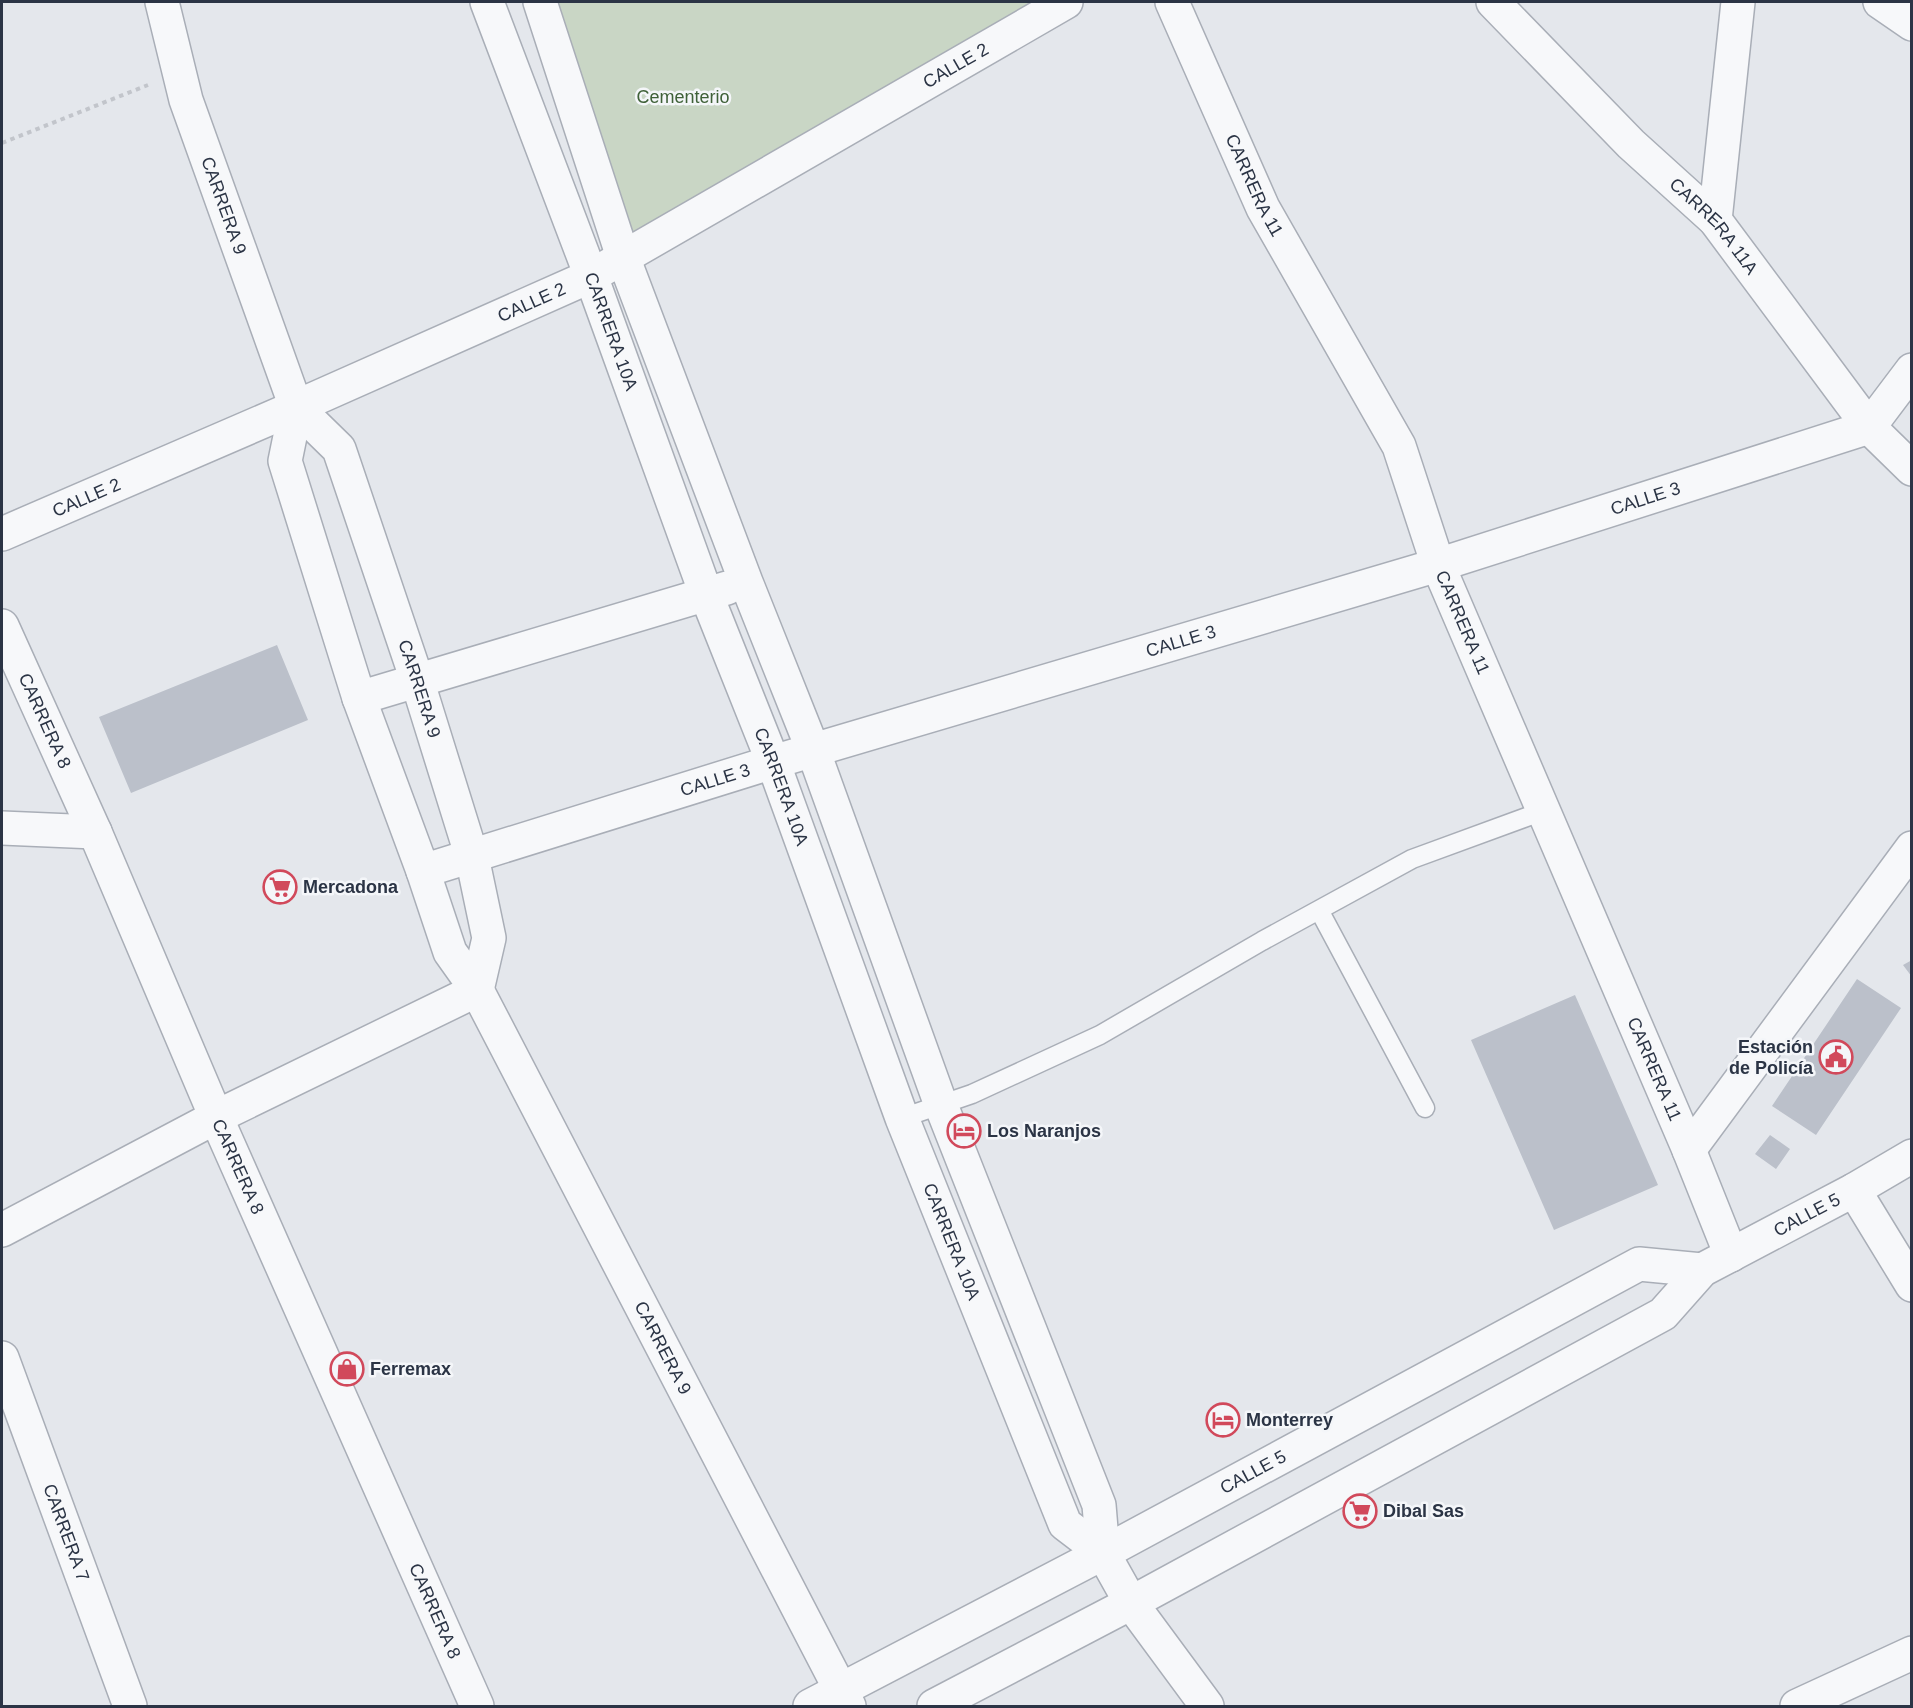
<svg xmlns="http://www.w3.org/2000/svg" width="1913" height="1708" viewBox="0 0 1913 1708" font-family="Helvetica,sans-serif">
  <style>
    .green { fill: #c9d6c5 }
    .building { fill: #bbc0ca }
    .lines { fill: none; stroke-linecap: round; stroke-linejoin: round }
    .service-casing { stroke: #a9aeb7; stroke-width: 21 }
    .minor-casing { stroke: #a9aeb7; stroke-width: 36 }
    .tertiary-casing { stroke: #a9aeb7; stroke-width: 36 }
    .path { stroke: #c2c5cb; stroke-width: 4; stroke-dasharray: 4.5 4.5; stroke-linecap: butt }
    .service { stroke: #f7f8fa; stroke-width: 18 }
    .minor { stroke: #f7f8fa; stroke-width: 33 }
    .tertiary { stroke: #f7f8fa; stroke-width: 33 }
    .labels { text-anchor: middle; stroke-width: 5; stroke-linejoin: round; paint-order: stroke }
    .street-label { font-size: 18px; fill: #2b3445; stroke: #f4f6f9 }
    .park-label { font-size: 18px; fill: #3f6138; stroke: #f4f6f9 }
    .poi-label { font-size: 18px; font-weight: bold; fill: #2b3445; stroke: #f4f6f9; text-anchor: start }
  </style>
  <rect width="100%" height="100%" fill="#e4e7ec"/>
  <!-- green -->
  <path class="green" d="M548,2H1052L633,235Z"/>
  <!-- building -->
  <path class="building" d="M277,645L308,720L131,793L99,717Z
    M1912,960V977L1903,965Z
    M1857,979L1901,1008L1816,1135L1772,1106Z
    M1575,995L1658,1185L1554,1230L1471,1040Z
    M1770,1135L1790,1149L1776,1169L1755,1154Z"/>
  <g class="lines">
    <!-- service casing -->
    <g class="service-casing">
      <path id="service" d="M1319,910L1425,1108
        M902,1118L972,1094L1100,1035L1262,941L1412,859L1543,811"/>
    </g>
    <!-- minor casing -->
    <g class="minor-casing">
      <g id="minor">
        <path id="s1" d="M162,2L186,100L296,407L339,449L417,680L472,857L489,938L477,990"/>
        <path id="s2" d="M487,2L591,276L706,594L773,762L902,1118L1065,1524L1103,1553L1131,1603L1207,1706"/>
        <path d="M540,2L623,257L746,582L813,750L941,1105L1099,1505L1103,1553"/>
        <path id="s3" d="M1172,2L1263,208L1399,446L1438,565L1689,1150L1731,1255"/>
        <path id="s4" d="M1493,2L1631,144L1715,220L1869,427L1912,469"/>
        <path d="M1880,2L1912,24"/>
        <path d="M1715,220L1738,2"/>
        <path id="s5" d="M296,407L285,461L359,698L423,871L450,952L477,990L849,1706"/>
        <path id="s6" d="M2,534L296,407L591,276L1066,2"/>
        <path id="s7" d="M2,626L95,832L216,1117L477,1706"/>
        <path d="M359,698L727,588"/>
        <path d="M2,828L95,832"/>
        <path id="s8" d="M423,871L773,762L1438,565L1869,427L1912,370"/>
        <path d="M1689,1150L1912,848"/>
        <path d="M1854,1190L1912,1285"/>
        <path d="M2,1230L216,1117L477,990"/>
        <path id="s9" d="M2,1358L130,1706"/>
        <path d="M1797,1706L1912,1653"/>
      </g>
    </g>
    <!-- tertiary casing -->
    <g class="tertiary-casing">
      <g id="tertiary">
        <path id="s10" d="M810,1706L1103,1553L1639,1264L1702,1270"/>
        <path id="s11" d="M934,1706L1131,1603L1663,1314L1702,1270L1854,1190L1912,1156"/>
      </g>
    </g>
    <!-- path -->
    <path class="path" d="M2,143L148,85"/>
    <!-- service -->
    <use href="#service" class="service"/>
    <!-- minor -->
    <use href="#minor" class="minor"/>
    <!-- tertiary -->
    <use href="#tertiary" class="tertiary"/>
  </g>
  <!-- icons -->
  <defs>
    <g id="supermarket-ring" transform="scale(1.725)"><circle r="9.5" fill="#f4f6f9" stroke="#d1495b" stroke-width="1.5"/><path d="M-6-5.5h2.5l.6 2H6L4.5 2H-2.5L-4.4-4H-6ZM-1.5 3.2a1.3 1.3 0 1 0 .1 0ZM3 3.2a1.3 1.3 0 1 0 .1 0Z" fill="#d1495b"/></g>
    <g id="civic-ring" transform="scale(1.725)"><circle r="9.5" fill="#f4f6f9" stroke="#d1495b" stroke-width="1.5"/><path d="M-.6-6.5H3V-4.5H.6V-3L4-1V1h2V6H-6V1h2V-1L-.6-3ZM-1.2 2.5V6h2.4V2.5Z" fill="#d1495b"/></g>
    <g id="hotel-ring" transform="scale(1.725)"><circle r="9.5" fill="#f4f6f9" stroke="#d1495b" stroke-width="1.5"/><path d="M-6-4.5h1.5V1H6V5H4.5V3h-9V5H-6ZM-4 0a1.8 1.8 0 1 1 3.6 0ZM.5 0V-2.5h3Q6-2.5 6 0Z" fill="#d1495b"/></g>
    <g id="shop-ring" transform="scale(1.725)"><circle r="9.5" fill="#f4f6f9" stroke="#d1495b" stroke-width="1.5"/><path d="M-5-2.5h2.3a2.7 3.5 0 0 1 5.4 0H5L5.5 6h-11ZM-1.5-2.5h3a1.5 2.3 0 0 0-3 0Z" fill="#d1495b"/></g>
  </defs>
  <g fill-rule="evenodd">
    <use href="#supermarket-ring" x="280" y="887"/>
    <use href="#civic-ring" x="1836" y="1057"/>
    <use href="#hotel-ring" x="964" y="1131"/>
    <use href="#shop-ring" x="347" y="1369"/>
    <use href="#hotel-ring" x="1223" y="1420"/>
    <use href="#supermarket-ring" x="1360" y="1511"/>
  </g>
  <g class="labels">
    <!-- street labels -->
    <g class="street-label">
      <text dy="6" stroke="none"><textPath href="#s6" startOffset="1064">CALLE 2</textPath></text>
      <text dy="6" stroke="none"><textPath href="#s3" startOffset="201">CARRERA 11</textPath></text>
      <text dy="6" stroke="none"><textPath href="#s1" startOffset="213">CARRERA 9</textPath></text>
      <text dy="6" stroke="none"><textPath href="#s4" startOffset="315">CARRERA 11A</textPath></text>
      <text dy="6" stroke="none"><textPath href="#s6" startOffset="578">CALLE 2</textPath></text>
      <text dy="6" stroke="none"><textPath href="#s2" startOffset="352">CARRERA 10A</textPath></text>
      <text dy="6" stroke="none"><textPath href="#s6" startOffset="92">CALLE 2</textPath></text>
      <text dy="6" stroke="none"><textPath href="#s8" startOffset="1278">CALLE 3</textPath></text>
      <text dy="6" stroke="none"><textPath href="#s3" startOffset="687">CARRERA 11</textPath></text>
      <text dy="6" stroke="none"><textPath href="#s8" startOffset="792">CALLE 3</textPath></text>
      <text dy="6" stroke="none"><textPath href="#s1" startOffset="740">CARRERA 9</textPath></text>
      <text dy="6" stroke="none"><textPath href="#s7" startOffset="104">CARRERA 8</textPath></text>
      <text dy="6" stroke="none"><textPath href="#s8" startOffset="306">CALLE 3</textPath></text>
      <text dy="6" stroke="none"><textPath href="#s2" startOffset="838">CARRERA 10A</textPath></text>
      <text dy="6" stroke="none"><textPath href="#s3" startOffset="1173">CARRERA 11</textPath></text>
      <text dy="6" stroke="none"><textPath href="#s7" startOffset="590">CARRERA 8</textPath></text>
      <text dy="6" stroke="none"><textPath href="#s11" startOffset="1005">CALLE 5</textPath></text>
      <text dy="6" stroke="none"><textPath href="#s2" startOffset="1324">CARRERA 10A</textPath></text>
      <text dy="6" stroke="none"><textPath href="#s5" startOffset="1023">CARRERA 9</textPath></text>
      <text dy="6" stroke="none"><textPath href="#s10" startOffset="501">CALLE 5</textPath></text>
      <text dy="6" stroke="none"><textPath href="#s9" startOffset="186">CARRERA 7</textPath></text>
      <text dy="6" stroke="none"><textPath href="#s7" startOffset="1076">CARRERA 8</textPath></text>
    </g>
    <!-- park labels -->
    <g class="park-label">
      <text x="683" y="103">Cementerio</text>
    </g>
    <!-- poi labels -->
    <g class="poi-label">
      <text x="303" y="893">Mercadona</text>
      <text x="1813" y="1053" text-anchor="end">Estación<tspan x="1813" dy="21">de Policía</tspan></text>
      <text x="987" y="1137">Los Naranjos</text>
      <text x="370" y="1375">Ferremax</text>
      <text x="1246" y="1426">Monterrey</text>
      <text x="1383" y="1517">Dibal Sas</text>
    </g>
  </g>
  <!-- border -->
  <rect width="1913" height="1708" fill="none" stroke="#2b3445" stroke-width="6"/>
</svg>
